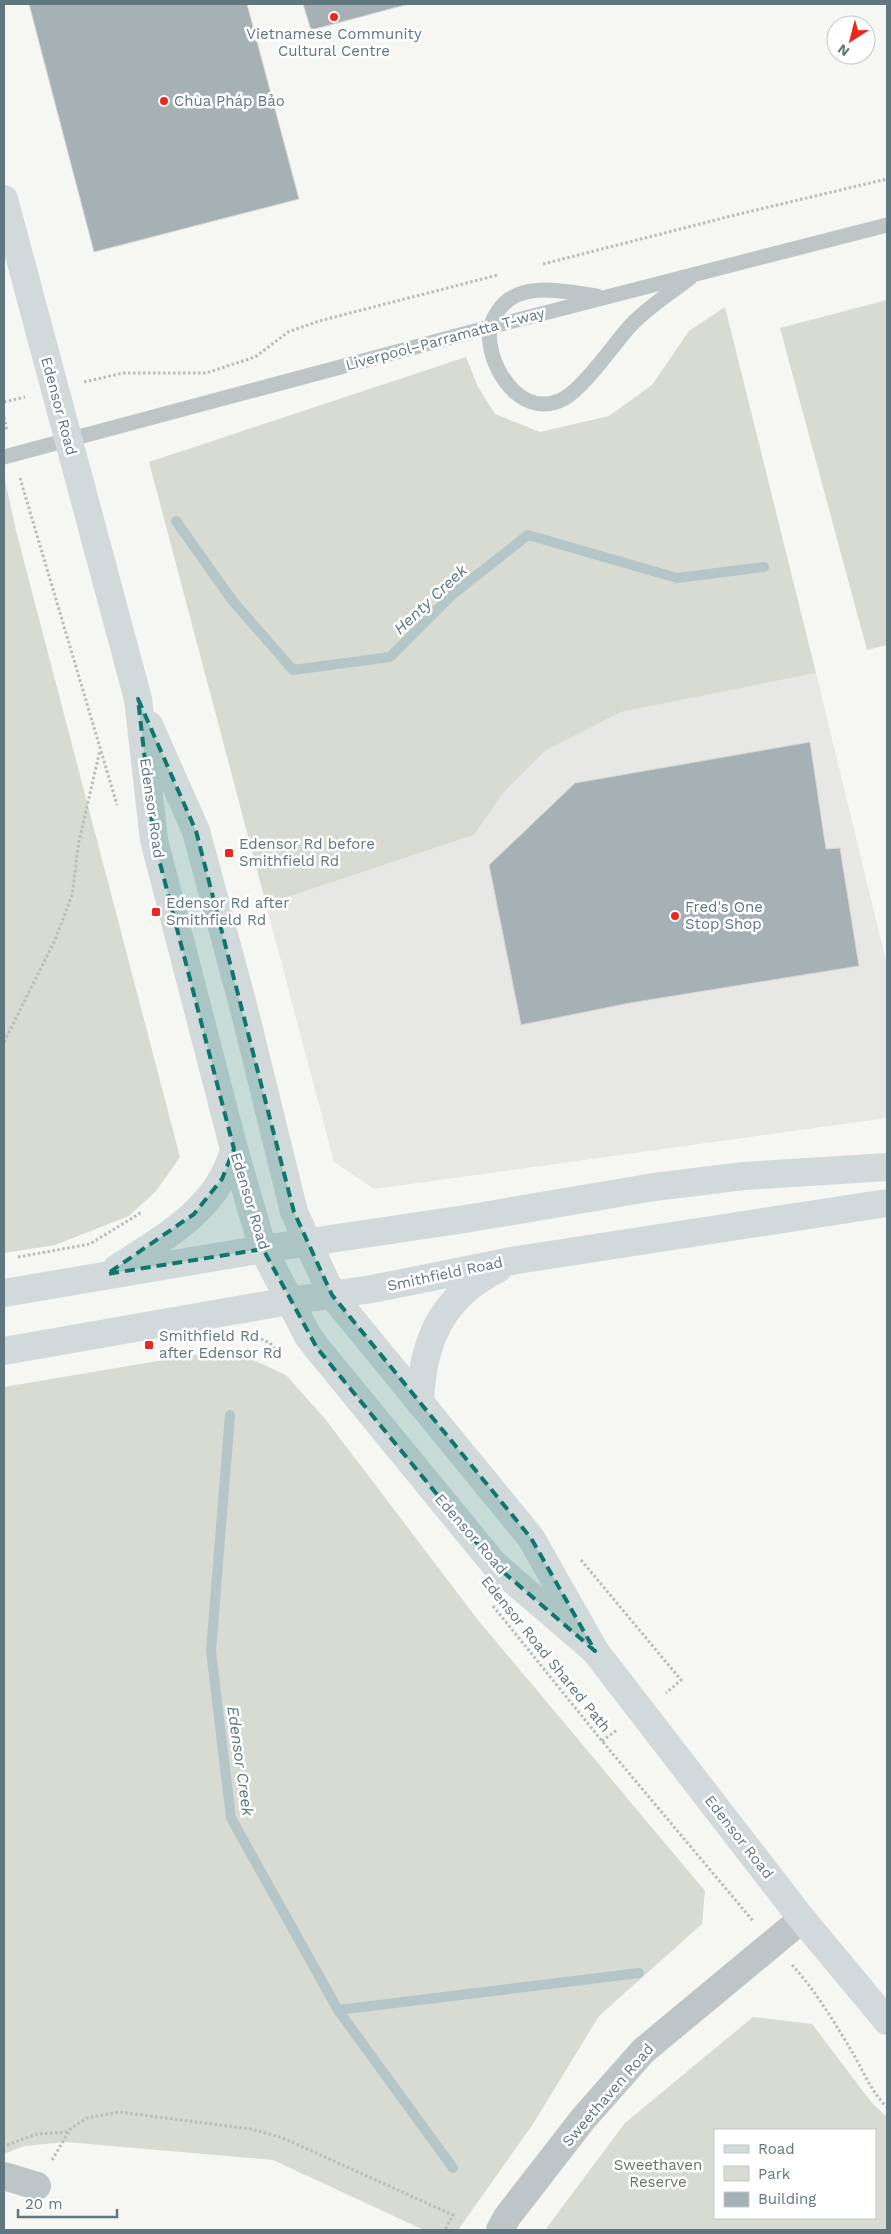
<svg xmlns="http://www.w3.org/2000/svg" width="891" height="2234" viewBox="0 0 891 2234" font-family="'Work Sans',sans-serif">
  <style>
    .built { fill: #e7e7e6 }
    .green { fill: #d7dbd1; fill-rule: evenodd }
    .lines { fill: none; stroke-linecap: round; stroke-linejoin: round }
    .stream { stroke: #b4c6c7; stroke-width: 10 }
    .building { fill: #a6b1b5; stroke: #d8d7d5 }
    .path { stroke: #b8bdbe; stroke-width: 3; stroke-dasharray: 2.5 2.5; stroke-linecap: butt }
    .service { stroke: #bec5c7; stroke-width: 15 }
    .minor { stroke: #bec5c7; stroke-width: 28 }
    .secondary { stroke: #d2d9db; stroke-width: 28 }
    .marked { fill: #0f766e; fill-opacity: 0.2; stroke: #0f766e; stroke-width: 4; stroke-dasharray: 10 6; stroke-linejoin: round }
    .poi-dot { fill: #eb281e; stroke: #fff; stroke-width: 2 }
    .labels { text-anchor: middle; stroke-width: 5; stroke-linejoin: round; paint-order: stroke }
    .poi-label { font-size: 15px; fill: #60777f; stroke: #fff; text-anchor: start }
    .street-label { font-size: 15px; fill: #60777f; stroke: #fff }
    .park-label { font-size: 15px; fill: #68775f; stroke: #fff }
    .water-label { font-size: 16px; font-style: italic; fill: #5a787b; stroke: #fff }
  </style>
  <rect width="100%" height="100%" fill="#f6f6f2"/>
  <!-- built -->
  <path class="built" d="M816,673L887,965V1118L374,1189L334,1162L266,904L474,835L505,791L546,750L621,712Z"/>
  <!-- green -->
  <path class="green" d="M887,300V645L867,650L780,328Z
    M725,307L816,673L621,712L546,750L505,791L474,835L266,904L149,462L466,357L478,387L495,414L540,432L609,416L652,385L689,331Z
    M4,475L16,531L180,1157L156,1191L129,1216L55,1245L4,1253Z
    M229,1349L286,1375L326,1420L478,1620L705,1891L702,1924L599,2016L533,2124L458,2230H424L273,2160L66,2142L24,2146L4,2154V1387Z
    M753,2017L812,2024L872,2103L887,2117V2230H545L625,2123ZM875,2130V2218H715V2130Z"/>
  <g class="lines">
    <!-- stream -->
    <path class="stream" d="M176,521L232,600L293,670L390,657L453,594L528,535L677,578L764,567
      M230,1415L211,1651L231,1818L338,2010L453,2168
      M338,2010L639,1973"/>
  </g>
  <!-- building -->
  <path class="building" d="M29,4H247L299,199L94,252Z
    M303,4H409L311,30Z
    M810,742L826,849L840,848L859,966L630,1003L521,1025L489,865L575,783Z"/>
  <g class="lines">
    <!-- path -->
    <path class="path" d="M543,264L739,214L887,179
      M84,382L123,373H206L255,357L288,332L319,321L498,275
      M4,402L25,397
      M4,417L7,431
      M20,478L117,805
      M4,1042L55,940L72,895L79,841L100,750
      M18,1257L90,1244L142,1212
      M261,1339L270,1343L282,1357
      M581,1560L681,1680L666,1693
      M493,1606L602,1741L753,1921
      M602,1741L617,1730
      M792,1965C816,1991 836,2025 854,2055C864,2073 872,2093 887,2107
      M7,2145L37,2134L67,2132
      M52,2160L71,2128L87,2118L119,2112L251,2129L283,2138L453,2215L445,2230"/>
    <!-- service -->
    <path class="service" d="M597,296C566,292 519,279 498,311C491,321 488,331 490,343C494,377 526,420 565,398C586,385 613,345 631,325C648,307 670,293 690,278
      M4,457L490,327L887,225"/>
    <!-- minor -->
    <path class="minor" d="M4,2176L37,2186
      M500,2230L507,2217L583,2119L643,2051L802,1919"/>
    <!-- secondary -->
    <path class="secondary" d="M4,199L138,699L154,840L234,1149L263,1249L308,1336L317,1348L494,1564L595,1651
      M149,725L196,831L244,1009L294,1212L332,1295L531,1538L595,1651L802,1919L887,2021
      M117,1268C164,1238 220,1207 234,1149
      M4,1293L263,1249L465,1219L654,1187L744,1176L887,1167
      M4,1351L289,1301L372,1289L517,1260L887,1203
      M420,1403C422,1343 441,1297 498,1269"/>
  </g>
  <!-- marked area -->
  <path class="marked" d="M138,699L196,831L294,1212L332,1295L531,1538L595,1651L494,1564L317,1348L263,1249L107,1274L194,1214L222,1179L234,1149L154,840Z"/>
  <!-- markers -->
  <g class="poi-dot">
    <circle cx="334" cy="17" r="5"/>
    <circle cx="164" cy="101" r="5"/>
    <rect x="224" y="848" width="10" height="10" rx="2.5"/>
    <rect x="151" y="907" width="10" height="10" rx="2.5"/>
    <circle cx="675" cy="916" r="5"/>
    <rect x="144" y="1340" width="10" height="10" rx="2.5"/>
  </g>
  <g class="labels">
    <!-- poi labels -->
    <g class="poi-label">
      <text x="334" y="39" text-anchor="middle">Vietnamese Community<tspan x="334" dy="17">Cultural Centre</tspan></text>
      <text x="174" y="106">Chùa Pháp Bảo</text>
      <text x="239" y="849">Edensor Rd before<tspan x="239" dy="17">Smithfield Rd</tspan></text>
      <text x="166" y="908">Edensor Rd after<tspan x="166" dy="17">Smithfield Rd</tspan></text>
      <text x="685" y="912">Fred's One<tspan x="685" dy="17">Stop Shop</tspan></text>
      <text x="159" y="1341">Smithfield Rd<tspan x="159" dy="17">after Edensor Rd</tspan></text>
    </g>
    <!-- street labels -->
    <g class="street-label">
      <text transform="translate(445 339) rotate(-15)" y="5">Liverpool–Parramatta T-way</text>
      <text transform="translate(59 406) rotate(75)" y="5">Edensor Road</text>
      <text transform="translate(152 808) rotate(82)" y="5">Edensor Road</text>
      <text transform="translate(250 1201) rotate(73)" y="5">Edensor Road</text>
      <text transform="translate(445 1274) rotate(-12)" y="5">Smithfield Road</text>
      <text transform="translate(471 1534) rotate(49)" y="5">Edensor Road</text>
      <text transform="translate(546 1654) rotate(51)" y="5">Edensor Road Shared Path</text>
      <text transform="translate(739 1837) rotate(52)" y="5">Edensor Road</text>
      <text transform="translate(608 2095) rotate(-49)" y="5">Sweethaven Road</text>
    </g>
    <!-- park labels -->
    <g class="park-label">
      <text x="658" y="2170">Sweethaven<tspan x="658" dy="17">Reserve</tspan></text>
    </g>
    <!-- water labels -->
    <g class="water-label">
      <text transform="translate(430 599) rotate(-43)" y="6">Henty Creek</text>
      <text transform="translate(241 1761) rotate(82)" y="6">Edensor Creek</text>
    </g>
  </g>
  <!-- border -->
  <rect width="891" height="2234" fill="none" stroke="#60777f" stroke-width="10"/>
  <!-- legend -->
  <rect x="714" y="2129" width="162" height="90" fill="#ffffff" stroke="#bfc9cc"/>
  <rect x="724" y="2145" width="25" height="8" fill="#d2d9db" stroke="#bfc9cc"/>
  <text x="758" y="2154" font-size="15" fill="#60777f">Road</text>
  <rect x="724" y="2166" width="25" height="15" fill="#d7dbd1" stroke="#bfc9cc"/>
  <text x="758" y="2179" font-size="15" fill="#60777f">Park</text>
  <rect x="724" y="2192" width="25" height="15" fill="#a6b1b5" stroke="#bfc9cc"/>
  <text x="758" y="2204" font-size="15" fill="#60777f">Building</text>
  <!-- north arrow -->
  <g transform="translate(851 40) rotate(216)"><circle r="24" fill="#ffffff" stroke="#bfc9cc"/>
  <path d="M0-4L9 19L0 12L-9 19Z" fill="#eb281e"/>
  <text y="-8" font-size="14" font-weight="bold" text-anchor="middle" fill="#60777f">N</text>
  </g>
  <!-- scale -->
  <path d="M18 2209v8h99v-8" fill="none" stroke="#60777f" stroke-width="2.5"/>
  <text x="25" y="2209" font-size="15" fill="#60777f" stroke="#ffffff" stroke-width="4" paint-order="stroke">20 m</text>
</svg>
